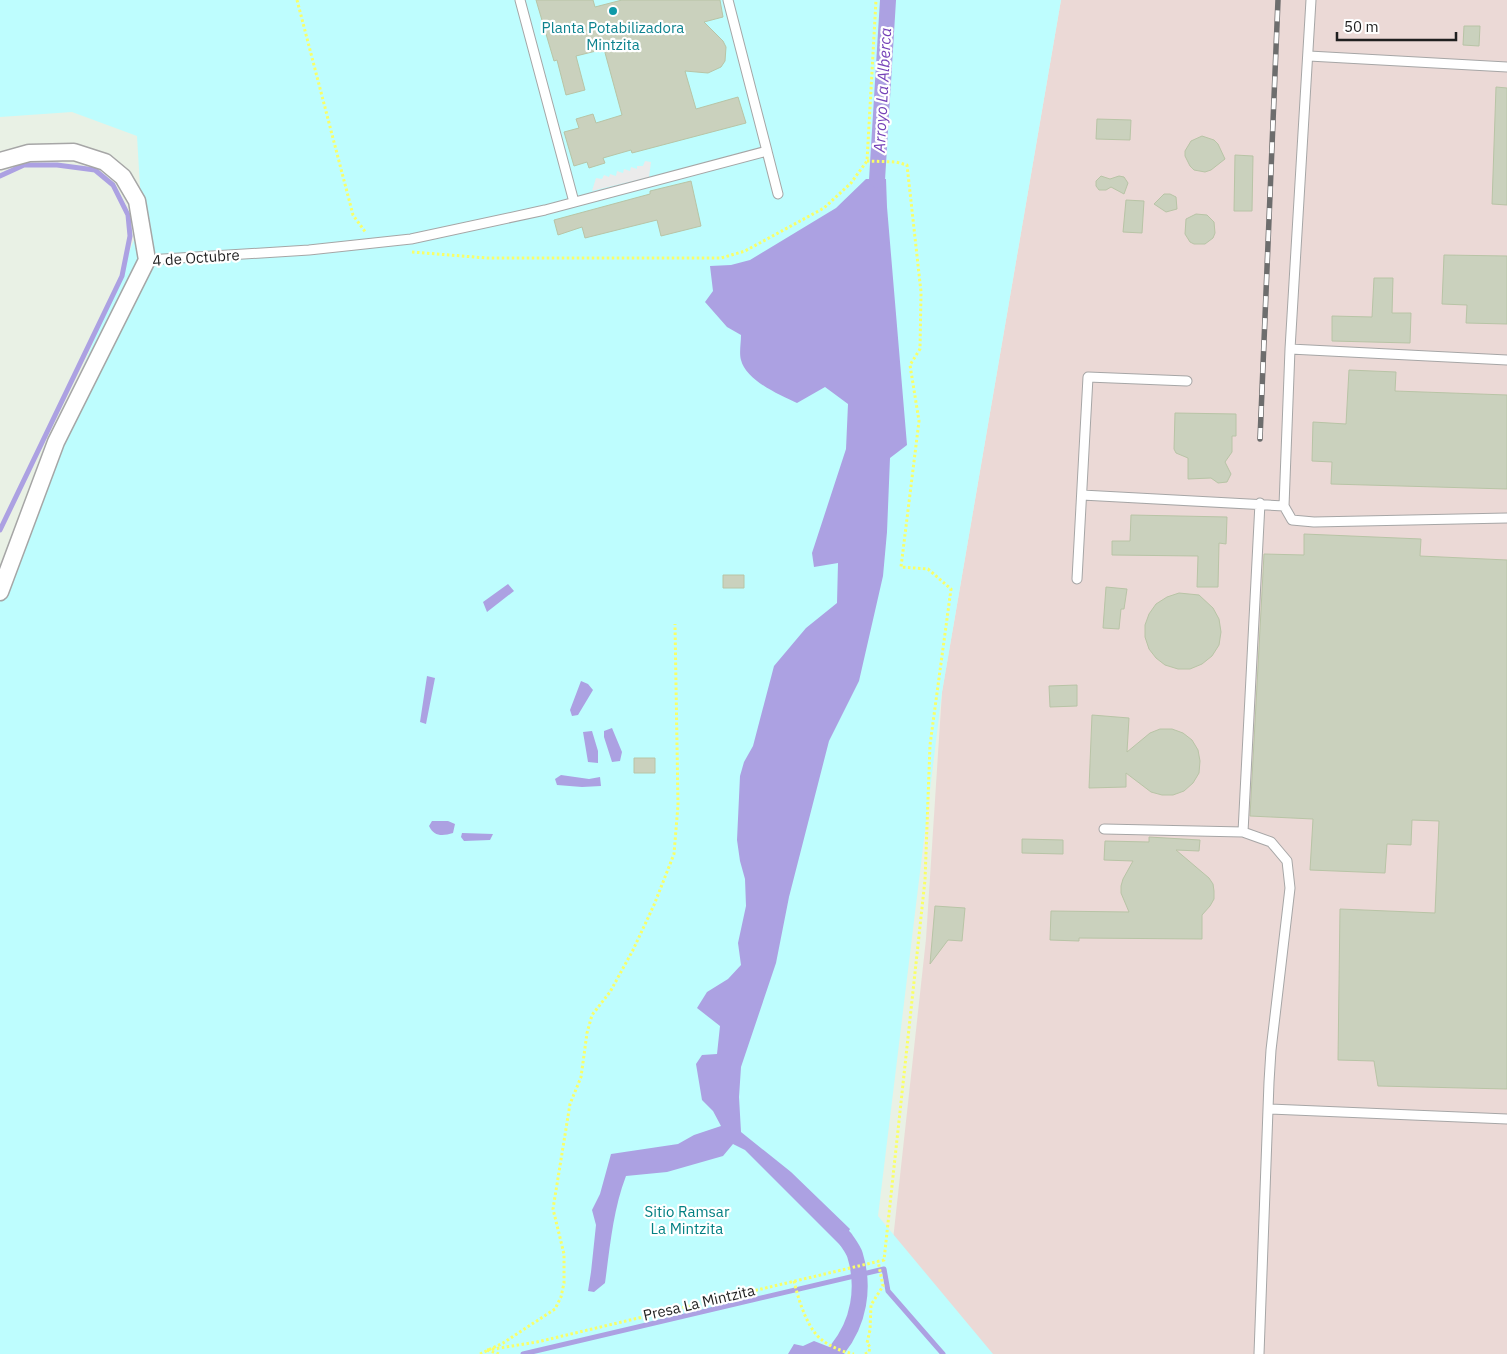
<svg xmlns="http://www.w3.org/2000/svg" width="1507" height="1354" viewBox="0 0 1507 1354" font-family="'IBM Plex Sans',sans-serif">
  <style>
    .industrial { fill: #ebd9d6 }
    .park { fill: #befdfe }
    .parking { fill: #ebebeb }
    .water { fill: #aca1e2 }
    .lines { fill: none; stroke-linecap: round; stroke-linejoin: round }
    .stream { stroke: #aca1e2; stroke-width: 5 }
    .canal { stroke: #aca1e2; stroke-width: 16 }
    .building { fill: #cad1bd; stroke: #b8c4a6 }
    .lane-casing { stroke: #a6a6a6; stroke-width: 11 }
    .street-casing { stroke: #a6a6a6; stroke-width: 19 }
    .path { stroke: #f9ff68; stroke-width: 3; stroke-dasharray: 2.5 2.5; stroke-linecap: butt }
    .lane { stroke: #fff; stroke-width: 9 }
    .street { stroke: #fff; stroke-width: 16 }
    .rail-casing { stroke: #6d6d6d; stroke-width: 5.5 }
    .rail { stroke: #fff; stroke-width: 4; stroke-dasharray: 11; stroke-linecap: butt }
    .culture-dot { fill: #0f9aa8; stroke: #fff; stroke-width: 2 }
    .labels { text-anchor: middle; stroke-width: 4.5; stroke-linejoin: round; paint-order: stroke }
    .culture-label { font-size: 15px; fill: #0d838f; stroke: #fff }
    .street-label { font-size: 15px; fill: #1f1f1f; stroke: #fff }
    .park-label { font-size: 15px; fill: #038083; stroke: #fff }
    .water-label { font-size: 16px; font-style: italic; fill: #7643b8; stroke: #fff }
  </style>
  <rect width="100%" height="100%" fill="#e9f1e5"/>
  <!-- industrial -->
  <path class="industrial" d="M1061,0H1507V1354H980L892,1249L926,939L942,692Z"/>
  <!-- park -->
  <path class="park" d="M0,0H1061L942,692L878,1216L993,1354H0V575L142,220L137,136L72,112L0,117Z"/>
  <!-- parking -->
  <path class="parking" d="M645,161L651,162L649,177L592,191L596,178L602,179L604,175L609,177L610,174L616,176L617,171L623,173L624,169L630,171L631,167L637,169V166H643Z"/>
  <!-- water -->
  <path class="water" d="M866,179H886L887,207L907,445L890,458L887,532L883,576L859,681L829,741L789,897L776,963L741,1067L739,1097L741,1132L791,1172L850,1229L841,1246L745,1150L733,1144L723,1156L667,1172L626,1176C613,1210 610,1247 605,1283L594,1292L588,1291L591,1272L596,1225L592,1210L600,1194L611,1154L678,1144L694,1135L721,1126L713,1111L702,1100L696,1064L702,1055L717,1054L720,1026L697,1008L707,992L728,979L741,965L738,943L746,906L745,879L740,861L737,840L740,776L744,762L753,746L774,666L806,628L837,603L838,563L814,567L812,553L846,449L848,404L825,387L797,403C779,395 746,380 741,360C739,353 741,343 741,335L727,327L705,302L713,291L710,266L731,265L750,260L836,208Z
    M508,584L514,591L487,612L483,602Z
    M427,676L435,678L426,724L420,722Z
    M581,681L588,684L593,690L578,715L572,716L570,710Z
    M612,728L622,752L620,761L612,762L604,737V731Z
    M592,731L598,751V763L588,762L583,732Z
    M561,775L589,779L600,777L601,786L582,787L557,785L555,779Z
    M432,821H448L455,824L453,833C443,836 434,837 429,826Z
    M462,833L493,834L490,840L464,841L461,837Z
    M814,1341L837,1350L842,1354H788L794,1344L803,1346Z"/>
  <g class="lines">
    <!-- stream -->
    <path class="stream" d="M0,176L24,165H57L95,170L113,185L128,215L130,236L122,276L0,530
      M523,1354L884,1269L888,1291L943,1354"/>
    <!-- canal -->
    <path class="canal" d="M877,180L888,0
      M837,1350C859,1323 865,1288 855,1255C853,1249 848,1243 845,1238"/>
  </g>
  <!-- building -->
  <path class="building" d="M536,0H593L595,7L622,0H720L723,17L704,22L723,41L726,47L725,61L721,67L708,73L685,71L696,109L738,97L746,123L632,153L631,150L603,158L605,163L589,168L587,162L574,166L564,132L579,128L576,119L593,114L596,123L622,115L604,49L576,56L585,90L566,95L557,60L554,61Z
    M1464,26H1480L1479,46L1463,45Z
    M1496,87L1507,88V205L1492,204Z
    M1097,119L1131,120L1130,140L1096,139Z
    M1202,136L1214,140L1218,144L1225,159L1211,170L1205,172L1194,170L1190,166L1185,156V151L1191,141Z
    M1235,155L1253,156L1252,211H1234Z
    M1101,176L1110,179L1119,176L1124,177L1128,183L1124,194L1111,187L1106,190H1099L1096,186V181Z
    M691,181L701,226L661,236L657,220L585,238L582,227L558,235L554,220L650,194V191Z
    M1164,194H1170L1176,197L1177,209L1166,212L1154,204Z
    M1126,200L1144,201L1142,233L1123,232Z
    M1196,214L1207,215L1214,222L1215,233L1213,238L1205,244H1194L1190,242L1185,234L1186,219Z
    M1444,255L1507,256V324L1466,323L1467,305L1442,304Z
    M1374,278H1393L1392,313H1411L1410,343L1332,341V316L1372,317Z
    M1349,370L1396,372L1395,391L1507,395V489L1331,484L1332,462L1312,461L1313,422L1346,424Z
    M1175,413L1236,414V436H1232V452L1225,462L1231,474L1227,482L1218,483L1211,478L1188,479V458L1176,453L1174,449Z
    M1131,515L1227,517L1226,544L1219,543L1218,587H1197L1198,556L1112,555V541H1130Z
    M1304,534L1421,539L1420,556L1507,560V1089L1378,1086L1374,1061L1338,1060L1340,909L1435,913L1439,821L1412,820L1411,845L1387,844L1385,873L1310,870L1313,819L1250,816L1264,554L1304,555Z
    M723,575H744V588H723Z
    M1106,587L1127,589L1124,609H1121L1119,629L1103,628Z
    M1179,593L1199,595L1213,608L1219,619L1221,632L1219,645L1212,656L1202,664L1190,669H1178L1165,665L1156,658L1149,649L1145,637V625L1149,614L1156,604L1167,597Z
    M1077,685V706L1050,707L1049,686Z
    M1092,715L1129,718L1127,752L1150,733L1160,729H1172L1183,733L1192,740L1198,750L1200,761L1199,773L1193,783L1184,791L1173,795H1162L1151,792L1126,773V787L1089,788Z
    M634,758H655V773H634Z
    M1149,837L1200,840L1199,851L1176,850L1209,878L1213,884L1214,891V899L1210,906L1202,915V939L1079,938V941L1050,940L1051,911L1129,912L1121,893V886L1123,879L1133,861L1104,860L1105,841L1149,842Z
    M1022,839L1063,840V854L1022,853Z
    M935,906L965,908L962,941L948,940L930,964Z"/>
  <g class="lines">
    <!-- lane casing -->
    <g class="lane-casing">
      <path id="lane" d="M520,0L574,202
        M728,0L767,151
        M1311,0L1290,349L1284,506L1292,520L1314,522L1507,518
        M1309,56L1507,67
        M147,260L309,250L411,239L545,210L767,151L778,194
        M1290,349L1507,360
        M1082,495L1284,506
        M1077,579L1088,377L1187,381
        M1104,829L1243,832L1271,842L1287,861L1290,888L1271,1050L1269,1082L1259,1354
        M1243,832L1260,503
        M1269,1109L1507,1119"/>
    </g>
    <!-- street casing -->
    <g class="street-casing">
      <path id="street" d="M0,161L29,153L74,152L105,162L123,177L137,201L147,260L56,442L0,592"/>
    </g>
    <!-- path -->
    <path class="path" d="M297,0L353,215L366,233
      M412,252L487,258H721L745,251L824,208L851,183L867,161L876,0
      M794,1281C798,1298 807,1329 822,1340C831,1347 843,1352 854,1354
      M487,1350L537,1342L884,1260L925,880L930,745L951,589L928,569L901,567L919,421L910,365L920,349L921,292L907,165L896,162L867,161
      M487,1350L499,1354
      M480,1354L503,1343L555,1309L561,1297L564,1283V1254L553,1209L570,1104L581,1077L587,1033L592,1015L610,992L633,950L654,905L674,854L678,805L675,624
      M865,1354L869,1352L870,1347L867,1343L870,1330L871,1305L883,1286L878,1261"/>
    <!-- lane -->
    <use href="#lane" class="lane"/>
    <!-- street -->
    <use href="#street" class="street"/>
    <!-- rail casing -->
    <g class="rail-casing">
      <path id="rail" d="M1260,439L1278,0"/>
    </g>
    <!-- rail -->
    <use href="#rail" class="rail"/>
  </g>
  <!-- markers -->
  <circle class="culture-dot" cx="613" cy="11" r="5"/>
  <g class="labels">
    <!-- culture labels -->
    <g class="culture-label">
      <text x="613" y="33">Planta Potabilizadora<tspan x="613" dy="17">Mintzita</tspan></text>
    </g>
    <!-- street labels -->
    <g class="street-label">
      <text transform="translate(196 258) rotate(-4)" y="5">4 de Octubre</text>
      <text transform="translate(699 1303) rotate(-13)" y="5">Presa La Mintzita</text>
    </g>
    <!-- park labels -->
    <g class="park-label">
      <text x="687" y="1217">Sitio Ramsar<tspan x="687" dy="17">La Mintzita</tspan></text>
    </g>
    <!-- water labels -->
    <g class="water-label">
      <text transform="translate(882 90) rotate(-87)" y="6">Arroyo La Alberca</text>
    </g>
  </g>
  <!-- scale -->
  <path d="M1337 32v8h119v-8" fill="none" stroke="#1f1f1f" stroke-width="2.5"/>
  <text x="1344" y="32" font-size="15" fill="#1f1f1f" stroke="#ffffff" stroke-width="4" paint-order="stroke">50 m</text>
</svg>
